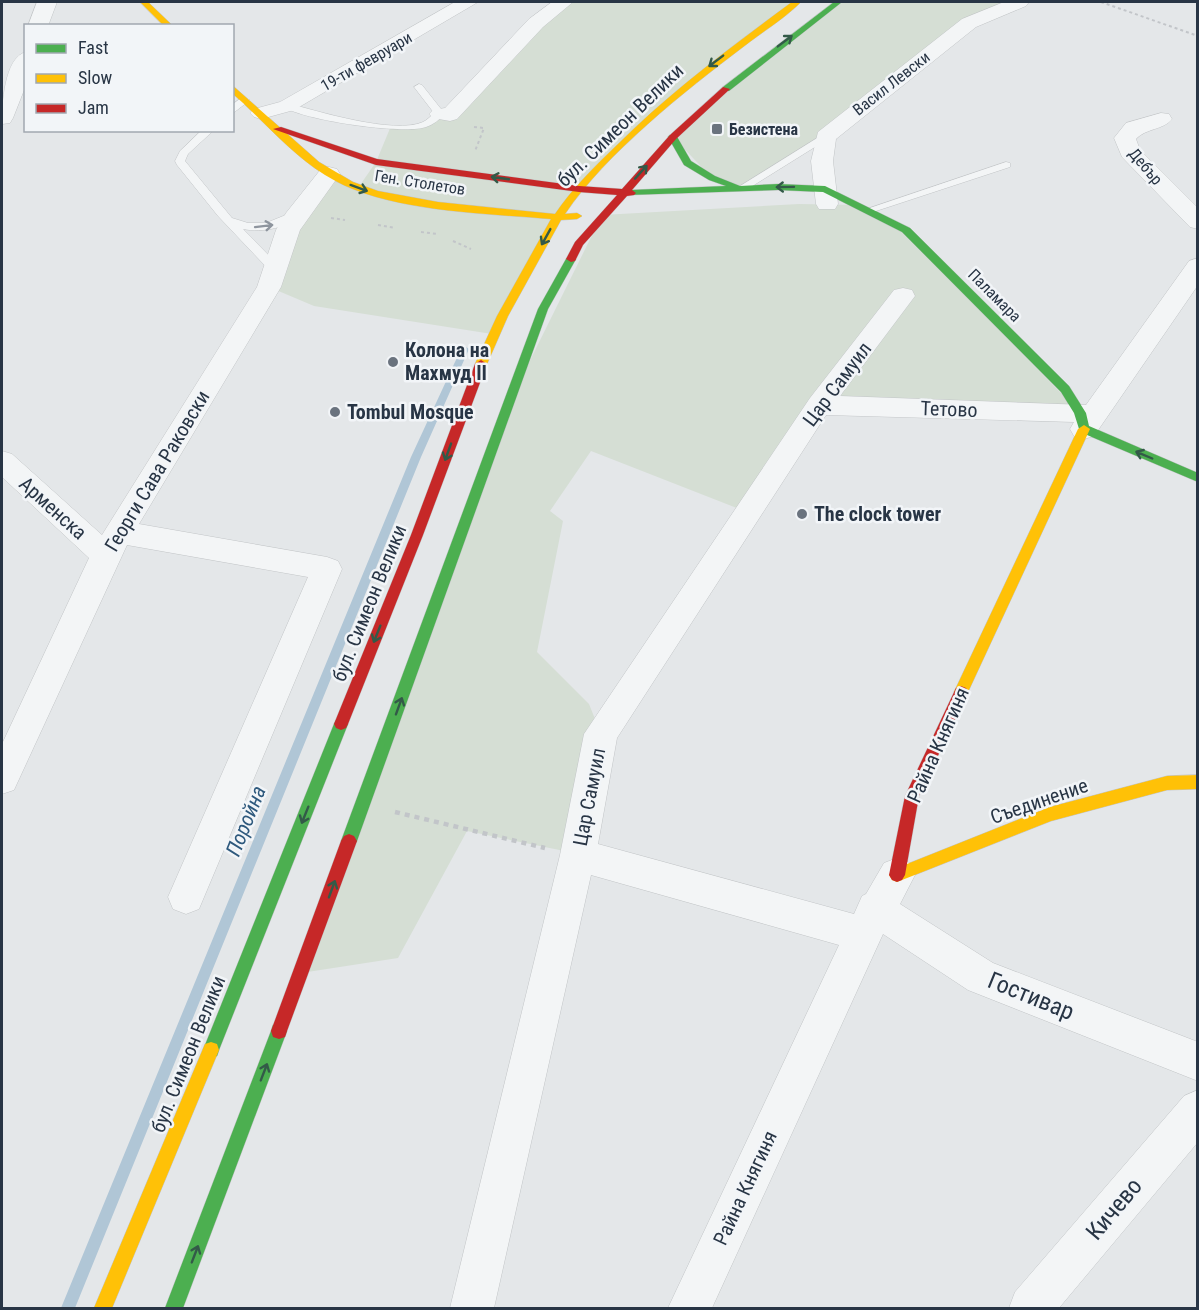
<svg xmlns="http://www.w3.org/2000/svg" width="1199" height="1310" viewBox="0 0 1199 1310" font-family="'Roboto Condensed',sans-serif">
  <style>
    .green { fill: #d5ded4 }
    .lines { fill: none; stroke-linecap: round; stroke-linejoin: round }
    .stream { fill: #b0c6d6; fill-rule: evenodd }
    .lane-casing { stroke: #c2c5c7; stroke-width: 1 }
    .street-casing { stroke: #c2c5c7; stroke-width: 1 }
    .fast-casing { stroke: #c2c5c7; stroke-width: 1 }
    .slow-casing { stroke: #c2c5c7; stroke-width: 1 }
    .jam-casing { stroke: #c2c5c7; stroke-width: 1 }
    .path-far1 { stroke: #c2c5c9; stroke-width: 2; stroke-dasharray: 3 3; stroke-linecap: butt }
    .path { stroke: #c2c5c9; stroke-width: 4.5; stroke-dasharray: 5 5; stroke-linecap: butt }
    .lane { fill: #f3f5f6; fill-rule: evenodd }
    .street { fill: #f3f5f6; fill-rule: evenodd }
    .fast { fill: #4caf50; fill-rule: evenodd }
    .slow { fill: #ffc107; fill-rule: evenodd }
    .jam { fill: #c62828; fill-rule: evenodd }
    .oneway { stroke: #335a48 }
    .oneway2 { stroke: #8e959e }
    .poi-dot { fill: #6a737e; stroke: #f2f5f8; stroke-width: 2 }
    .labels { text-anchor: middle; stroke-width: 5; stroke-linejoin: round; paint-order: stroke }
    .far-street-label { font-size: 16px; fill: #283545; stroke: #f2f5f8 }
    .far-poi-label { font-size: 16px; font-weight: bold; fill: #283545; stroke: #f2f5f8; text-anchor: start }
    .street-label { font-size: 20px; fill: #283545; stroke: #f2f5f8 }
    .poi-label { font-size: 20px; font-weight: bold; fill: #283545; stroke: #f2f5f8; text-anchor: start }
    .water-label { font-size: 21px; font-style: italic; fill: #2e597d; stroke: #f2f5f8 }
    .near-street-label { font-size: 24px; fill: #283545; stroke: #f2f5f8 }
  </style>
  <rect width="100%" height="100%" fill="#e4e7e9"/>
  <!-- green -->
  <path class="green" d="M563,2H797L710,66L579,189L492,334L314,306L269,287L329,174L358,188L376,162L391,126L425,125L440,114L536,23Z
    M838,2H1019L969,23L835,127L742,188L712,178L673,137L744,72Z
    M799,204L860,205L906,230L1080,413L819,406L747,512L591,451L550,511L563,521L537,652L589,704L601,734L579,854L467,831L398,958L301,973L507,407L602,215Z"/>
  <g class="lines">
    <!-- stream -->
    <path class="stream" d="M465,346L469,349L421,457L75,1308H61L411,457L461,349Z"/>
    <!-- lane casing -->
    <g class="lane-casing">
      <path id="lane" d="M419,84L422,85L445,114C440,119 433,125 426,127C403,135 301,120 282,106L287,103C317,111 394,135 423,122C427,120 431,116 434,113L414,87Z
        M241,98L250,100L232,114V105Z
        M202,130H214L188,154L185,161L232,218L248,223H266L298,210L303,213C289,228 262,233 243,229L279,266V272H271L218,216L177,165L175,161L180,151Z
        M822,135L831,137L746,190L737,188Z
        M1006,162L1010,163V167L873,212L869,213L864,210Z"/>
    </g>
    <!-- street casing -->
    <g class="street-casing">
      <path id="street" d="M37,2H57L48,26H28Z
        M455,2H478L294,110L261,119L254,117L250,113L254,109L280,102Z
        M552,2H573L543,27L457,119L450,121L433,118L429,114L433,110L445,108L529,19Z
        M1004,2H1029L1026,6L976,27L836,139L833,161L838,204L835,209H819L816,204L811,161L818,132L962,19Z
        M26,52V85L13,118L10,123L2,124C2,106 4,57 26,52Z
        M1161,113L1169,114L1172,119C1164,130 1146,128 1136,139L1140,150L1198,208V229L1190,227L1122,157L1114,138L1126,123Z
        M329,167L337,169L340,174L300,230L281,287L139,524L327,557L338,561L342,569L199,909L186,914L173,909L168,897L308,577L127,545L14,790L2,794V744L89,558L2,477V451L12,454L102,535L257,287L276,230L286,213L321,169Z
        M1198,258V285L1094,436L1084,439L1074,436L1070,429L1074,422L826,415L617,738L598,844L854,914L862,896L866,894L884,863L897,858L910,863L915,875L900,904L993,963L1198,1042V1081L968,990L883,934L712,1308H668L839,945L591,875L494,1308H450L560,855L584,734L810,398L894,290L903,288L912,290L915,296L840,396L1086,405L1189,261Z
        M1198,1090V1142L1059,1308H1009L1015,1292L1184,1096Z"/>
    </g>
    <!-- fast casing -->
    <g class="fast-casing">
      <path id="fast" d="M834,2H842L729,91H723V87Z
        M670,135H676L691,161L715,176L740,186L778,184L825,186L910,228L1069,386L1086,413L1089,426L1198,473V482L1080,432L1074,413L1061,392L902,232L823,192L778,190L628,195V191L631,190L726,186L709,180L684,165L668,137Z
        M571,256L576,259L548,309L357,841L354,846L349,848L344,846L341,841L538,309L566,259Z
        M341,718L346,720L348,724L219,1050L217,1056L211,1058L205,1056L203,1050L334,724L336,720Z
        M279,1023L285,1025L287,1031L183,1308H165L271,1031L273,1025Z"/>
    </g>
    <!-- slow casing -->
    <g class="slow-casing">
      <path id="slow" d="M140,2H148L173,26H164Z
        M792,2H801C784,19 762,32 743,47C685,91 606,153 565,214L577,213L582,216L577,219L561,220L508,316L487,364L481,368L475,364L497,316L551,219C483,213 383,212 325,175C290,153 263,120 232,93V85L319,162L353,182L378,191L438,202L555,214C572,189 594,167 616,146C670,92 731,47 792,2Z
        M1084,425L1090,429L968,692L966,696L961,698L956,696L954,692L1078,429Z
        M1198,775V789L1167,790L1051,821L897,882L892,880L889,875L892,870L1050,807L1167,776Z
        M211,1042L217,1044L219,1050L112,1308H94L205,1044Z"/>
    </g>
    <!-- jam casing -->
    <g class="jam-casing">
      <path id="jam" d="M723,87L730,89L676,139L632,190L636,193L634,195L627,196L583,245L575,261L571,262L566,259L575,242L617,195L579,192L376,165L273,129L281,127L377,159L579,186L622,189L670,135Z
        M481,360L487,364L423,535L348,724L346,728L341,730L336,728L334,724L411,535L475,364Z
        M961,686L966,688L968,692L919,796L905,875L902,880L897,882L892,880L889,875L905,796L956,688Z
        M349,834L354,836L357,841L287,1031L285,1037L279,1039L273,1037L271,1031L341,841L344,836Z"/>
    </g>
    <!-- path-far1 -->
    <path class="path-far1" d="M1101,2L1198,36
      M474,127L484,128L475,151
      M331,218L345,220
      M378,225L395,228
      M421,232L437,234
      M453,241L471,249"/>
    <!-- path -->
    <path class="path" d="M395,812L545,848"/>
    <!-- lane -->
    <use href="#lane" class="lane"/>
    <!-- street -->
    <use href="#street" class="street"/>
    <!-- fast -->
    <use href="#fast" class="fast"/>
    <!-- slow -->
    <use href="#slow" class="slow"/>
    <!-- jam -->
    <use href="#jam" class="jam"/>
  </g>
  <!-- one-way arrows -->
  <defs><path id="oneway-shaft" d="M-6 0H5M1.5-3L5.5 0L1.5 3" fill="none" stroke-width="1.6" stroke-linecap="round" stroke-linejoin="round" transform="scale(1.5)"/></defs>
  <g class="oneway">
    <use href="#oneway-shaft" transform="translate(785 41) rotate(-37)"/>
    <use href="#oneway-shaft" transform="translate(716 61) rotate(143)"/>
    <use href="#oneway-shaft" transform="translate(641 172) rotate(-48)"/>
    <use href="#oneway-shaft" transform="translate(500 178) rotate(-172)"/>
    <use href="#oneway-shaft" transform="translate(785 187) rotate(179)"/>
    <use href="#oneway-shaft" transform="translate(359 188) rotate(20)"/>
    <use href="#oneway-shaft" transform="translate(546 237) rotate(119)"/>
    <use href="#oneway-shaft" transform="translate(448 452) rotate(110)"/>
    <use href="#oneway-shaft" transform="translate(1144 455) rotate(-157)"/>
    <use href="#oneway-shaft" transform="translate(377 634) rotate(112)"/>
    <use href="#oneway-shaft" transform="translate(399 706) rotate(-70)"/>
    <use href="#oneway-shaft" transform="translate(305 815) rotate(112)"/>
    <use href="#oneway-shaft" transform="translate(332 889) rotate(-70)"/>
    <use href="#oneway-shaft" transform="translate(264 1072) rotate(-69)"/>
    <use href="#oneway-shaft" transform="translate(195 1254) rotate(-69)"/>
  </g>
  <use class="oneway2" href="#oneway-shaft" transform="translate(264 226) rotate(-7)"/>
  <!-- markers -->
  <g class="poi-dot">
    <rect x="711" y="123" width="12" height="12" rx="3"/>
    <circle cx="393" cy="362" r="6"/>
    <circle cx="335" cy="412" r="6"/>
    <circle cx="802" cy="514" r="6"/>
  </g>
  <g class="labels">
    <!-- far-street labels -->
    <g class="far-street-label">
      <text transform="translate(366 61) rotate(-30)" y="6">19-ти февруари</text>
      <text transform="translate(891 83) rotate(-38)" y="6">Васил Левски</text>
      <text transform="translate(1146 166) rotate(50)" y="6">Дебър</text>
      <text transform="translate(420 182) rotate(9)" y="6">Ген. Столетов</text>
      <text transform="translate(995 295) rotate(45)" y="6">Паламара</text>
    </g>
    <!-- far-poi labels -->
    <g class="far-poi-label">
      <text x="729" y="135">Безистена</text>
    </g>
    <!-- street labels -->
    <g class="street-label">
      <text transform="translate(620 125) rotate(-44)" y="7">бул. Симеон Велики</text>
      <text transform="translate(837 384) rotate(-53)" y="7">Цар Самуил</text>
      <text transform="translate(949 409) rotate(2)" y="7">Тетово</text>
      <text transform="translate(157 471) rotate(-59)" y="7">Георги Сава Раковски</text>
      <text transform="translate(53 508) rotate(42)" y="7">Арменска</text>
      <text transform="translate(369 603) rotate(-68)" y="7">бул. Симеон Велики</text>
      <text transform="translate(938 745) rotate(-66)" y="7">Райна Княгиня</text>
      <text transform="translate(589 797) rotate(-79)" y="7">Цар Самуил</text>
      <text transform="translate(1039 801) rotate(-19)" y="7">Съединение</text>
      <text transform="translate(188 1054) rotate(-68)" y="7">бул. Симеон Велики</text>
      <text transform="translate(745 1188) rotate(-65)" y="7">Райна Княгиня</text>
    </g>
    <!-- poi labels -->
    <g class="poi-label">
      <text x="405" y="357">Колона на<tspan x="405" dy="23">Махмуд II</tspan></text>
      <text x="347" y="419">Tombul Mosque</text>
      <text x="814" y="521">The clock tower</text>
    </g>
    <!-- water labels -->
    <g class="water-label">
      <text transform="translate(246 821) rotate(-68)" y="7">Поройна</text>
    </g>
    <!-- near-street labels -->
    <g class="near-street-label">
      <text transform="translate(1031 996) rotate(22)" y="8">Гостивар</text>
      <text transform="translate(1114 1209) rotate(-50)" y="8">Кичево</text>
    </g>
  </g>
  <!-- border -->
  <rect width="1199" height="1310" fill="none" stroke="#283545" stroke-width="6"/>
  <!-- legend -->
  <rect x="24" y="24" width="210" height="108" fill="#f2f5f8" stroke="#a1a8b0" stroke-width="1.5"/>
  <rect x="36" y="44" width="30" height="9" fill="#4caf50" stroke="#a1a8b0" stroke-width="1.5"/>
  <text x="78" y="54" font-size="18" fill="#283545">Fast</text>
  <rect x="36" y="74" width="30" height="9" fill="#ffc107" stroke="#a1a8b0" stroke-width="1.5"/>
  <text x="78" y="84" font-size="18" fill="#283545">Slow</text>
  <rect x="36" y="104" width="30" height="9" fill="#c62828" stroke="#a1a8b0" stroke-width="1.5"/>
  <text x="78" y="114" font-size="18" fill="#283545">Jam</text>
</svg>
